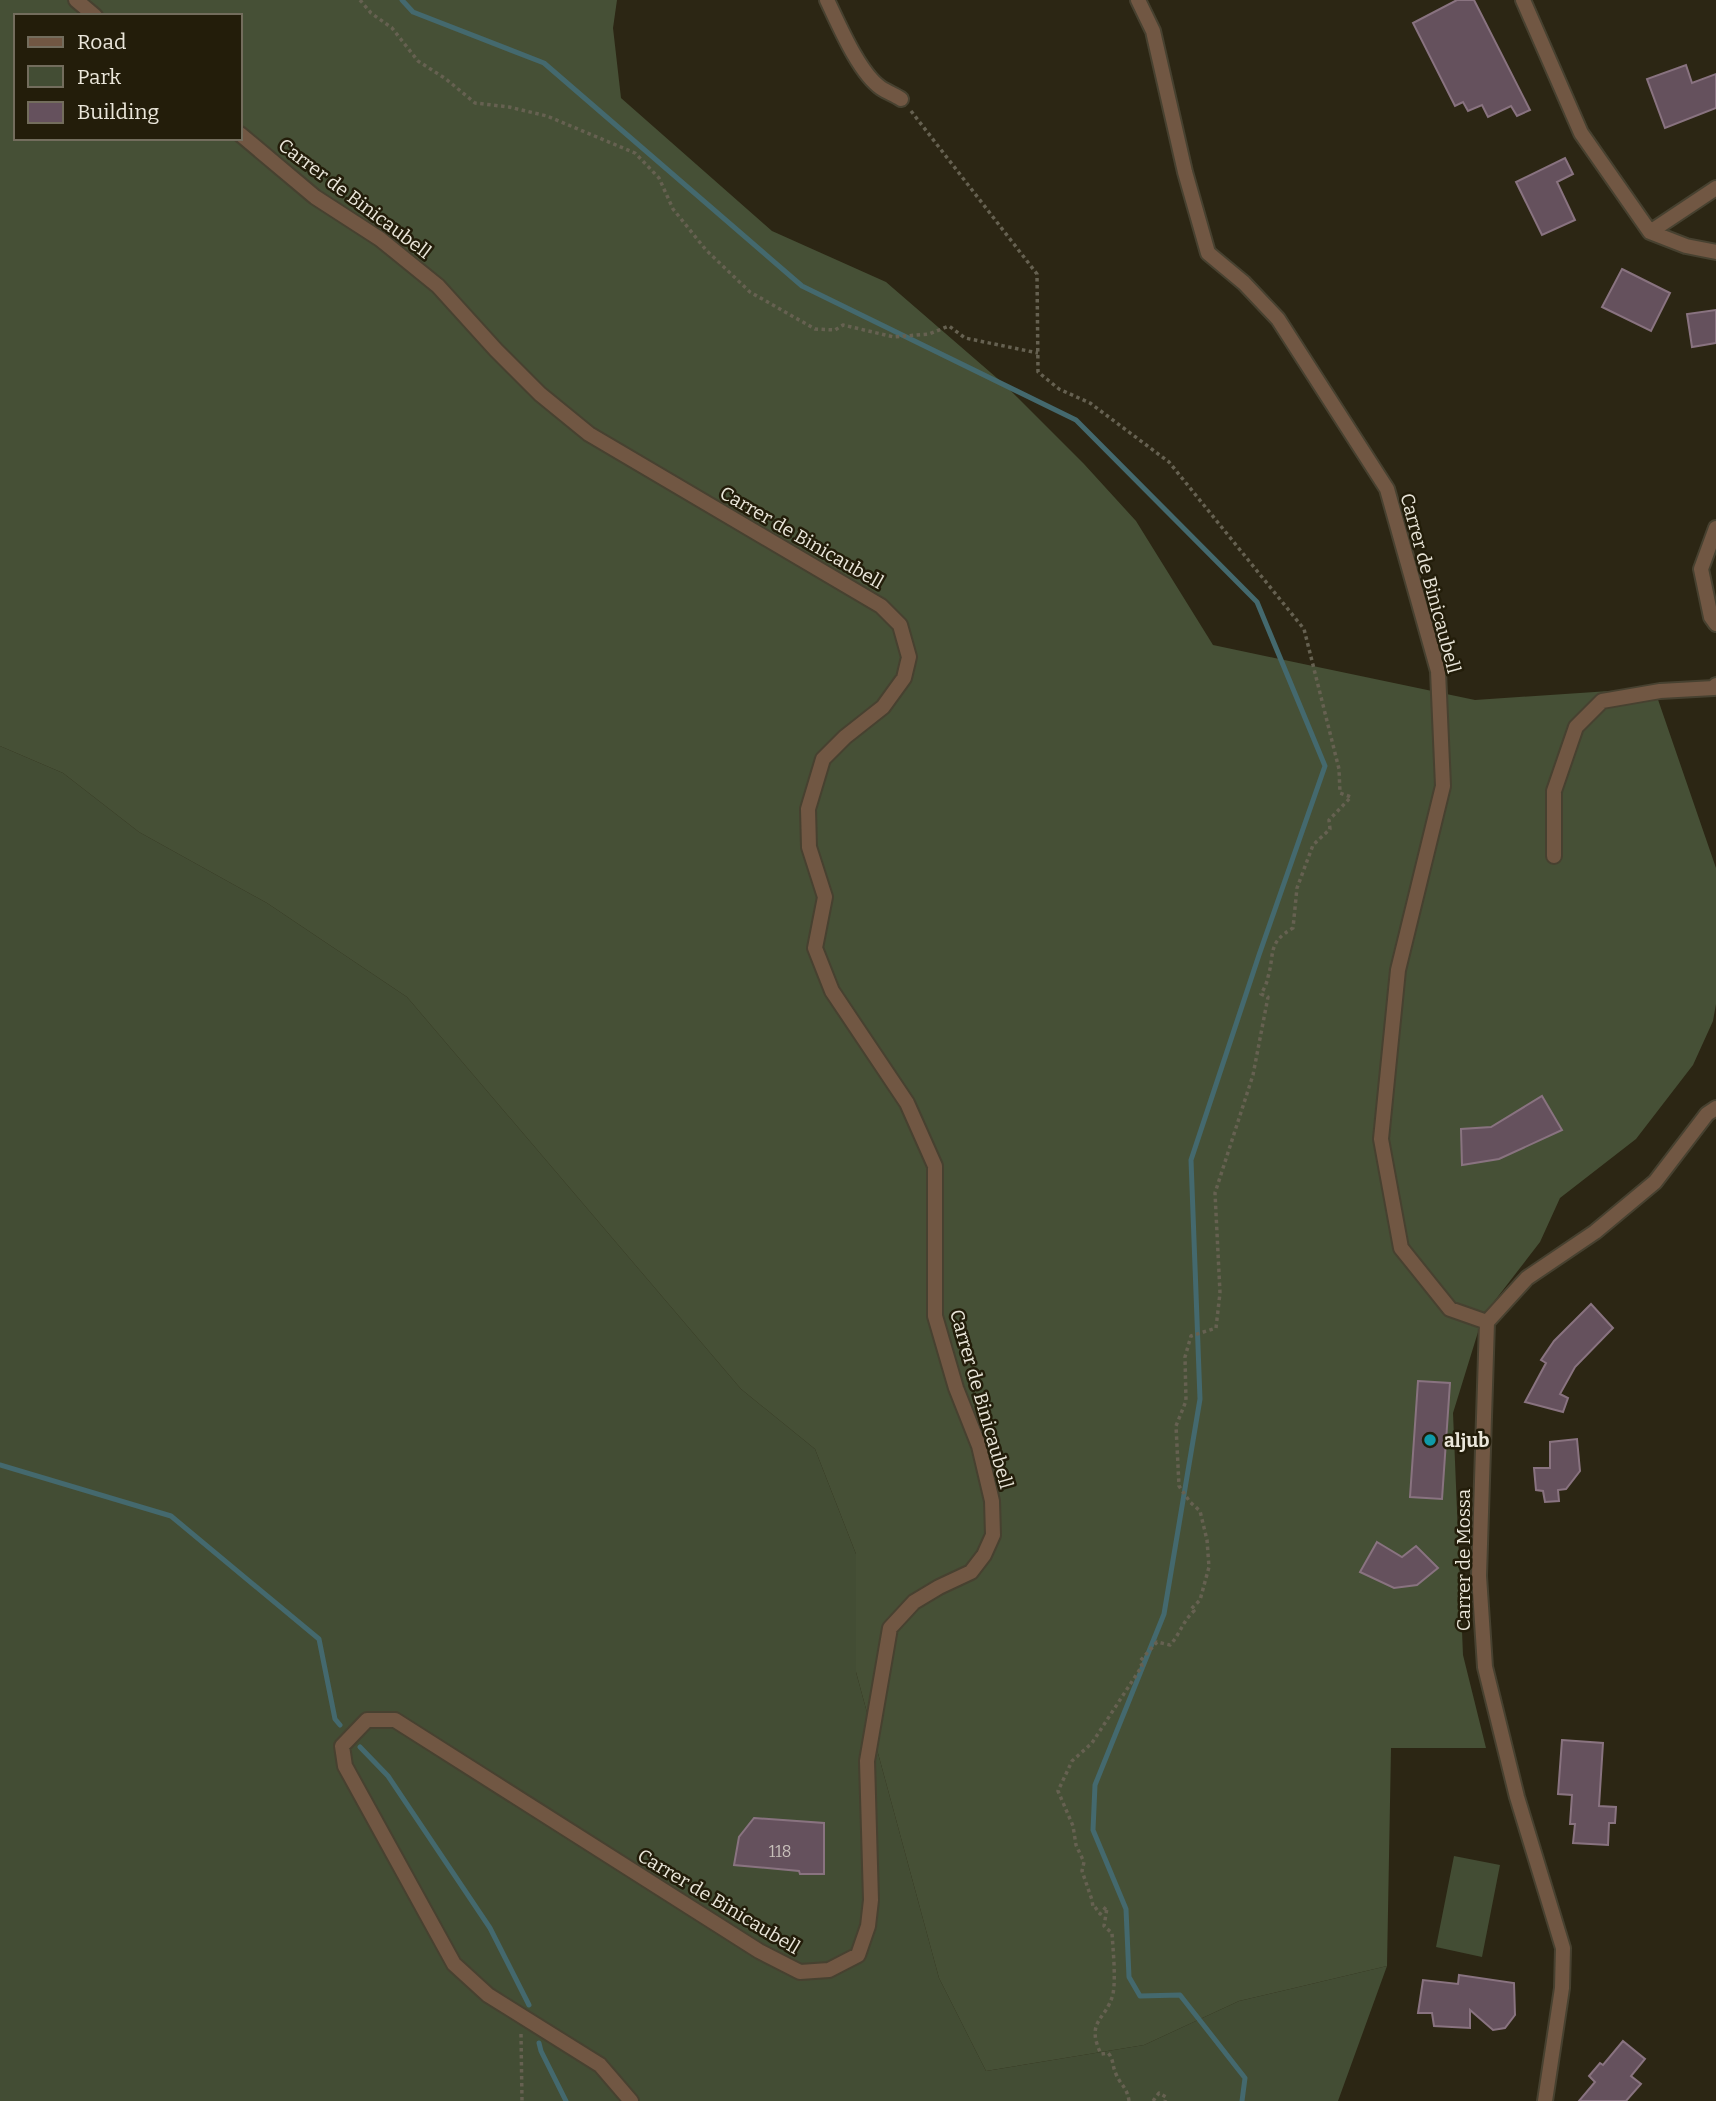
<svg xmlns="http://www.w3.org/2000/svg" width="1716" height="2101" viewBox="0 0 1716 2101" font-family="Bitter,serif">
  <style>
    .green { fill: #434d34 }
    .forest { fill: #465036; fill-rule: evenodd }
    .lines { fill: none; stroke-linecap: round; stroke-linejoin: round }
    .stream { stroke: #44696e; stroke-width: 5 }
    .building { fill: #65515d; stroke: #897380; stroke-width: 2 }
    .minor-casing { stroke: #474130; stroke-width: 18 }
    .path { stroke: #666151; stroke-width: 3.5; stroke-dasharray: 3.5 3.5; stroke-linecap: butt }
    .minor { stroke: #715743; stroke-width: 14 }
    .culture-dot { fill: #0f9aa8; stroke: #231d0a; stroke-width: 2.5 }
    .labels { text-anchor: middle; stroke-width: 5; stroke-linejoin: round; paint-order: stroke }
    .number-label { font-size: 16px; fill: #c9c1bb }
    .street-label { font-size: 19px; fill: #eae6da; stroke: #231d0a }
    .poi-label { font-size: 19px; font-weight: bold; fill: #eae6da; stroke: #231d0a; text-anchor: start }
  </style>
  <rect width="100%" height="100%" fill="#2c2614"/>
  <!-- green -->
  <path class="green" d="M0,746L63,773L139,832L267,903L407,997L741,1389L815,1449L856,1554V1672L939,1978L986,2071L1144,2045L1239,2001L1387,1966L1338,2101H0Z
    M1454,1856L1500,1865L1482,1957L1436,1947Z"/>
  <!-- forest -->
  <path class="forest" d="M0,0H617L613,28L621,98L772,231L886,282L1005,385L1084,464L1136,521L1213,645L1475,700L1654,688L1716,868V1004L1713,1021L1693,1065L1636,1139L1560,1198L1540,1242L1483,1316L1453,1413L1463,1655L1486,1748H1391L1387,1966L1239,2001L1144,2045L986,2071L939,1978L856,1672V1554L815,1449L741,1389L407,997L267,903L139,832L63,773L0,746ZM16,16H240V138H16Z"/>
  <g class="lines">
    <!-- stream -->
    <path class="stream" d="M402,0L413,12L544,63L802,286L1076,420L1257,602L1325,766L1259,955L1191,1160L1200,1399L1164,1614L1095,1785L1093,1830L1126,1909L1129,1977L1140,1996L1180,1995L1245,2078L1242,2101
      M0,1465L171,1516L319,1639L335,1719L340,1725
      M360,1747L388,1776L490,1928L529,2005
      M539,2043L541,2051L566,2101"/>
  </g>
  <!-- building -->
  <path class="building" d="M1457,0H1474L1530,110L1517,116L1511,106L1488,117L1482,105L1468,111L1463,102L1455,106L1413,23Z
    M1686,65L1692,83L1716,74V108L1665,128L1647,79Z
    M1565,158L1573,174L1557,182L1575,220L1542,235L1516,182Z
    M1622,269L1670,293L1651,331L1602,307Z
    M1716,310V343L1692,347L1687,314Z
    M1542,1096L1562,1130L1499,1159L1462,1165L1461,1129L1491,1127Z
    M1591,1304L1613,1328L1575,1367L1560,1394L1568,1398L1563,1412L1525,1402L1546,1363L1541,1360L1554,1341Z
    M1418,1381L1450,1383L1442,1499L1410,1497Z
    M1577,1439L1580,1471L1566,1489L1558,1490L1559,1501L1545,1502L1543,1491L1536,1490L1534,1468H1550V1442Z
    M1377,1542L1402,1557L1416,1546L1438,1568L1417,1585L1394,1588L1360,1572Z
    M1562,1740L1603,1743L1599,1806L1616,1807L1615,1823H1609L1608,1845L1573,1843L1575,1824H1570L1572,1795L1558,1794Z
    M754,1818L824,1823V1874H800L799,1871L734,1865L739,1837Z
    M1459,1975L1514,1983L1515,2015L1505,2028L1493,2030L1470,2010V2028L1434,2026L1432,2013H1418L1423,1980L1458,1984Z
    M1623,2041L1645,2059L1631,2076L1641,2084L1626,2101H1579L1595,2082L1589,2076L1600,2063L1603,2065Z"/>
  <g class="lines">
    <!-- minor casing -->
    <g class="minor-casing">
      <path id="minor" d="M76,0L95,16
        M827,0C839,25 859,73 881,88C887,92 895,95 901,99
        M1138,0L1153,31L1185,172L1208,253L1244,283L1278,319L1387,489L1438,671L1443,786L1398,970L1381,1139L1401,1248L1450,1309L1487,1322
        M1523,0L1581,133L1650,232L1686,246L1716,252
        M240,134L315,197L380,239L438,286L496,350L540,394L589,434L881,606L900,625L909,657L904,678L883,707L845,737L823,759L808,809L809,847L825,897L815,948L832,991L907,1103L935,1166V1316L956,1388L979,1446L992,1501L993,1535L984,1555L971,1572L939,1587L914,1602L890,1628L867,1761L871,1900L868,1926L858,1955L829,1970L800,1972L759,1951L395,1720H367L342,1746L345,1766L454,1964L488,1995L600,2065L631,2101
        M1650,232L1716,188
        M1716,528L1701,569L1711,617L1716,624
        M1554,856V791L1576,727L1602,701L1660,691L1714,688L1716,685
        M1545,2101L1562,1988L1563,1948L1517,1797L1485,1667L1479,1576L1487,1322L1527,1278L1595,1232L1655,1182L1707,1114L1716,1108"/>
    </g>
    <!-- path -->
    <path class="path" d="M360,0L371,13L392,28L418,61L446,79L475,103L509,107L547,116L635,153L659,178L673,209L706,250L750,292L815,329L835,330L843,325L894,337L929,334L949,326L965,338L1038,353
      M911,111L1037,274L1038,372L1059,389L1090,403L1169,462L1304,629L1339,769L1340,793L1351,797L1329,820L1330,829L1313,845L1297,888L1293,928C1267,943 1275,953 1268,977C1267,983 1264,989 1261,994L1268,997L1253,1075L1215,1193L1220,1293L1216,1328L1191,1336L1185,1357L1186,1401L1176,1426L1179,1486L1190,1502L1200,1511L1207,1540L1209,1567L1200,1600L1191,1609L1194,1611C1182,1622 1181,1633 1170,1645L1157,1642L1140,1661L1142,1666L1092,1743L1072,1761L1058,1791L1073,1826L1076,1845L1084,1862L1082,1871L1092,1900L1093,1907H1095L1100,1914L1106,1907L1107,1908L1104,1926L1112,1933C1113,1950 1116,1978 1113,1994C1106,2021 1085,2020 1101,2054L1108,2053C1114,2059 1112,2066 1116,2074C1121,2086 1127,2087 1129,2101
      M521,2034L522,2101
      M1153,2101L1159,2093L1166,2097L1165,2101"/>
    <!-- minor -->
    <use href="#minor" class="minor"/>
  </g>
  <!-- markers -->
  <circle class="culture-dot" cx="1430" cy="1440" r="7"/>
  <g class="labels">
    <!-- number labels -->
    <g class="number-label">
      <text x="780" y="1857">118</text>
    </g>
    <!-- street labels -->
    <g class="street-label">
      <text transform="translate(355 198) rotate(37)" y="7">Carrer de Binicaubell</text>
      <text transform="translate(802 537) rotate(30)" y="7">Carrer de Binicaubell</text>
      <text transform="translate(1431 583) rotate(75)" y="7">Carrer de Binicaubell</text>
      <text transform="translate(982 1399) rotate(74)" y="7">Carrer de Binicaubell</text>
      <text transform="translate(1463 1560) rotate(-90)" y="7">Carrer de Mossa</text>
      <text transform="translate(719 1901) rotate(31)" y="7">Carrer de Binicaubell</text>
    </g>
    <!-- poi labels -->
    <g class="poi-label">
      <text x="1444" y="1447">aljub</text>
    </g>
  </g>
  <!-- legend -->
  <rect x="14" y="14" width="228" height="126" fill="#231d0a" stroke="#736d5d" stroke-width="2"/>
  <rect x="28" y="37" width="35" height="10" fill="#715743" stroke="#736d5d" stroke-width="2"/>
  <text x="77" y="49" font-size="21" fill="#eae6da">Road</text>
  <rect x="28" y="66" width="35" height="21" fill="#434d34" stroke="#736d5d" stroke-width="2"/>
  <text x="77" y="84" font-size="21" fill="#eae6da">Park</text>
  <rect x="28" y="102" width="35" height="21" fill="#65515d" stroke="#736d5d" stroke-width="2"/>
  <text x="77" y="119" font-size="21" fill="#eae6da">Building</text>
</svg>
